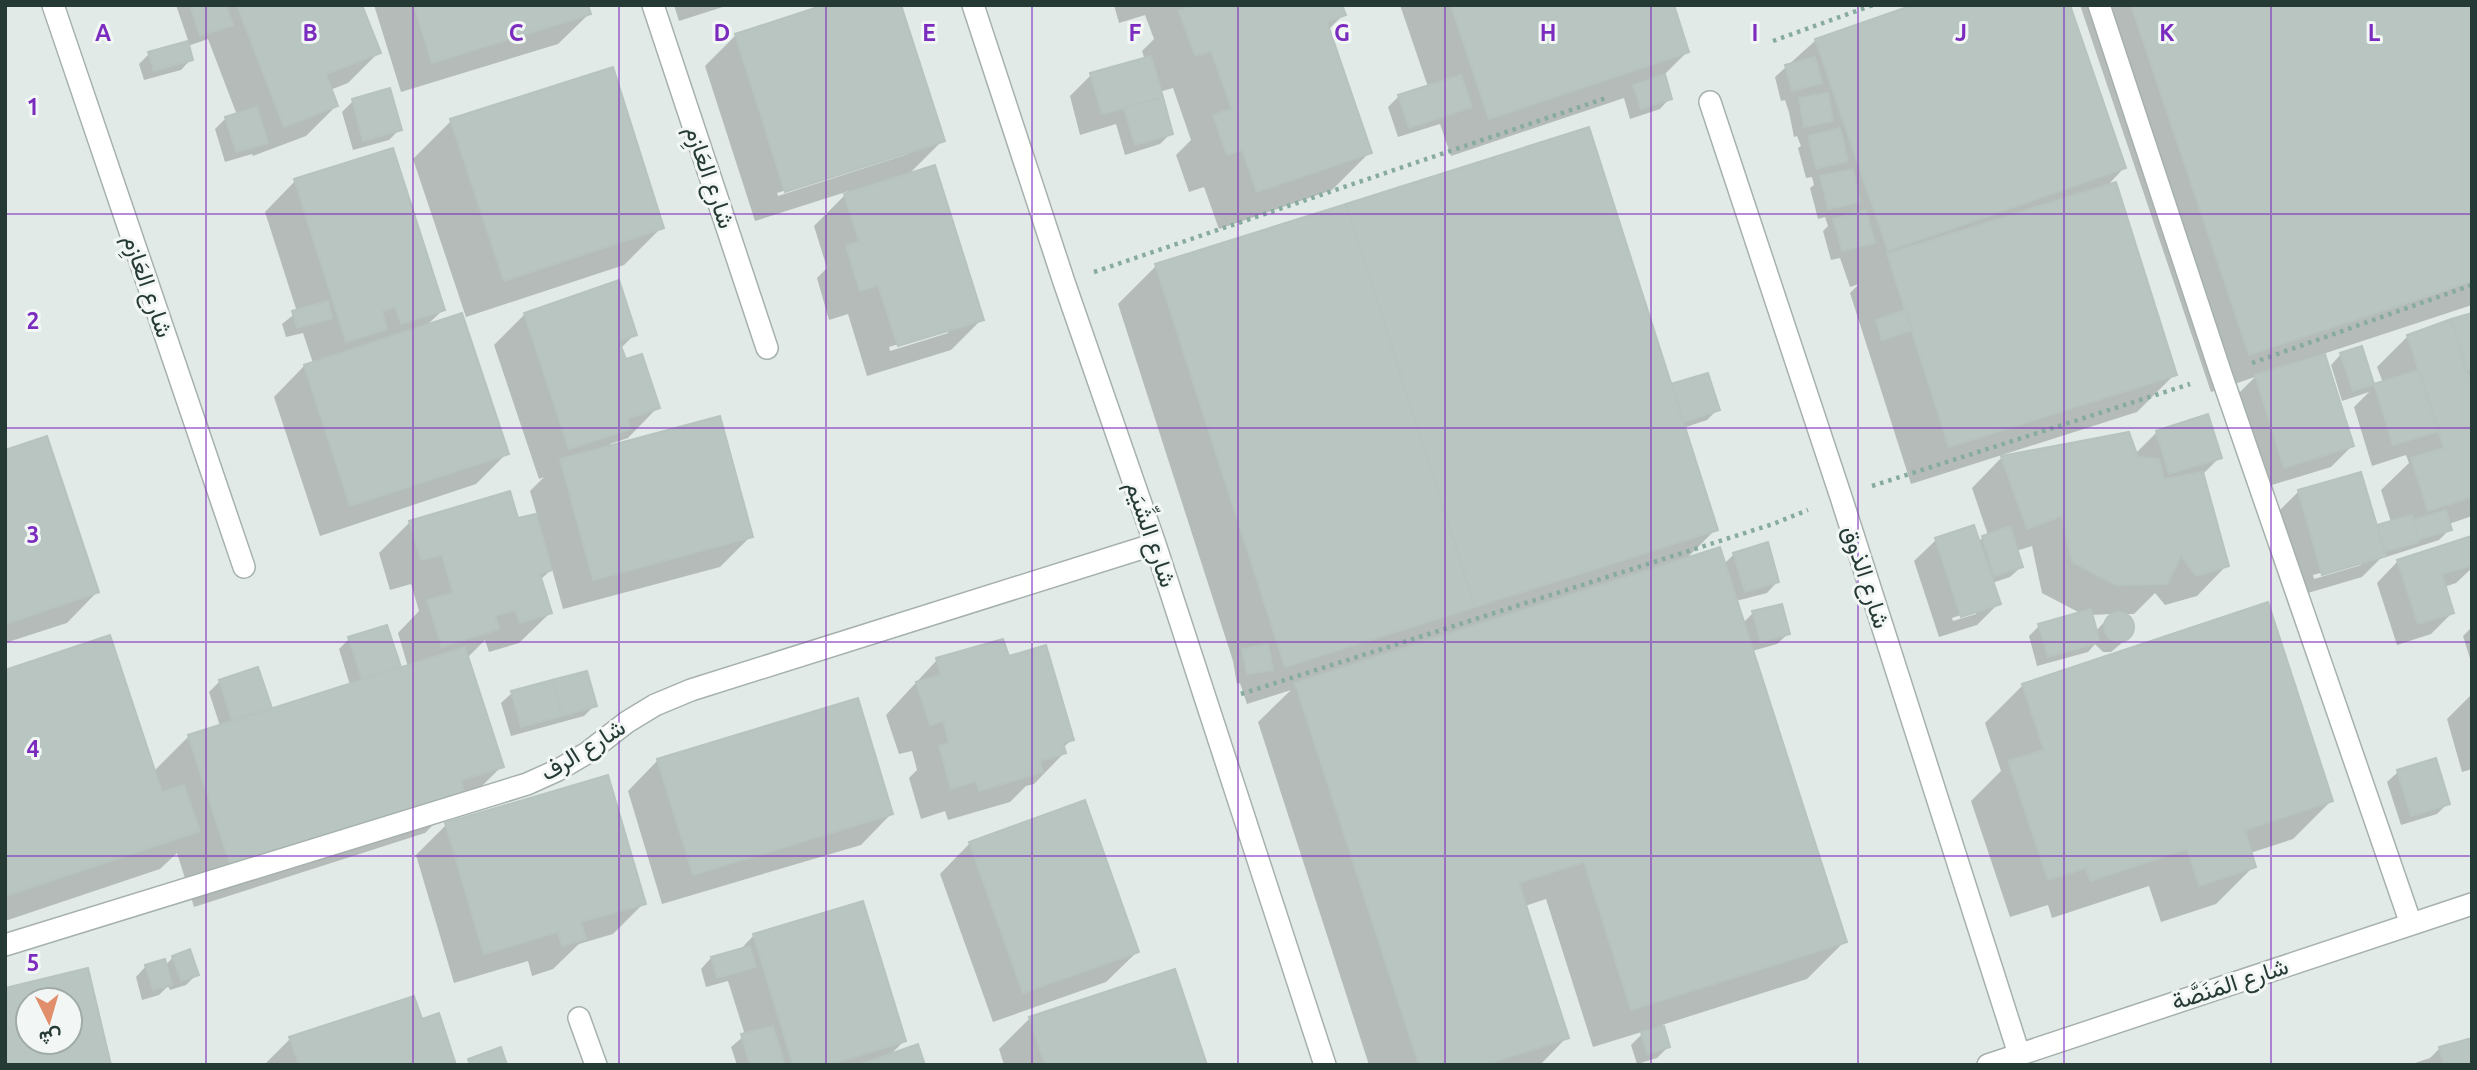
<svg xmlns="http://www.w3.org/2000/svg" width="2477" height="1070" viewBox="0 0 2477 1070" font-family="Ubuntu,Vazirmatn,sans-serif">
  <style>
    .shadow { fill: #0003; fill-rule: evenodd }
    .building { fill: #b8c5c0; stroke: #b6c3be; stroke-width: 2; fill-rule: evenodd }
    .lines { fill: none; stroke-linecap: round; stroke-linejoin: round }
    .lane-casing { stroke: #a6b1ae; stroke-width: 24 }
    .street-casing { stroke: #a6b1ae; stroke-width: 24 }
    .path { stroke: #87aaa1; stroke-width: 4.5; stroke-dasharray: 3.5 5; stroke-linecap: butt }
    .lane { stroke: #fff; stroke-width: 21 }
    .street { stroke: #fff; stroke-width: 21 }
    .grid { fill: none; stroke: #7b2cbf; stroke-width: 2; stroke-opacity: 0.55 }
    .labels { text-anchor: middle; stroke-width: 6; stroke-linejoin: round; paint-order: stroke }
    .street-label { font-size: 24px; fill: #253935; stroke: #f2f7f5 }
    .grid-label { font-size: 23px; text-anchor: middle; font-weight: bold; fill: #7b2cbf; stroke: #f2f7f5; stroke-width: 6; stroke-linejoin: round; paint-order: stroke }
  </style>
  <rect width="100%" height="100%" fill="#e2eae7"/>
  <!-- shadow -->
  <path class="shadow" d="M176,5H361L379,52L348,83L330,90L336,106L306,136L253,156L252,154L225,162L215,129L226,118L237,115L208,39L188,46L191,59L181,70L144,80L139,64L149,54L189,43Z
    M374,5H586L589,14L558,44L401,92Z
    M674,5H729L679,21Z
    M1114,5H1340L1344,14L1328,30L1370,152L1332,190L1219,229L1204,187L1189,192L1176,155L1191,140L1173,88L1159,92L1171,133L1160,144L1125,155L1116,124L1080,135L1070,96L1091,75L1145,60L1142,51L1154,39L1145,15L1119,23Z
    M1400,5H1672L1687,52L1663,76L1670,98L1660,109L1630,119L1624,98L1451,156L1440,124L1398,137L1388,107L1398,97L1428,87Z
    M2080,5H2470L2472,305L2323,354L2352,446L2331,467L2262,488L2234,398L2255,377L2211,392Z
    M736,35L943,140L907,176L982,319L951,350L867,376L848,314L829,320L817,278L827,268L814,226L849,191L755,221L705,66ZM908,151V154L778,196L777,193ZM948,329V333L890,351L889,347Z
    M1816,40L2124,168L2106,187L2175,374L2137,412L1911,484L1850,293L1859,284L1850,287L1840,258L1831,260L1823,231L1828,226L1825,217L1818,219L1810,188L1814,185L1812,177L1806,178L1798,148L1801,146L1797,136L1794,137L1789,112L1785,100L1781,101L1775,77Z
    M353,101L400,129L389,140L353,150L342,112Z
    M451,121L662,227L624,265L466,317L413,159Z
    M295,181L443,310L426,326L507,453L476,484L320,536L274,397L304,366L313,363L303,333L286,337L282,324L297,312L265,212Z
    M1156,266L1670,387L1718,409L1707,420L1683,428L1716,529L1685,560L1724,564L1734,554L1777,582L1767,593L1736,601L1743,623L1753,613L1788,634L1777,644L1752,651L1845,941L1807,979L1662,1025L1668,1047L1657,1058L1637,1064L1631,1045L1645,1031L1593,1047L1546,899L1525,906L1567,1037L1540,1065H1369L1258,722L1291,690L1247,704L1240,683L1237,684L1233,661L1118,304Z
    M525,314L635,334L620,349L625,362L658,407L628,438L610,444L611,447L751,536L720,567L563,609L552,569L540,580L550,613L519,643L489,652L485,640L467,658L502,766L464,804L449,809L425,833L194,907L177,853L160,869L5,921V672L153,772L189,736L220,726L209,692L220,681L270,708L265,712L350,685L339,649L349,639L399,666L394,671L408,667L398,633L419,611L411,584L390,590L379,553L410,522L517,520L537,515L530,491L544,477L539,479L494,345Z
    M2472,315V516L2449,524L2450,529L2439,540L2380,559L2362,577L2301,595L2277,513L2299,491L2376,528L2391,522L2381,490L2409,463L2406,455L2372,466L2354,407L2369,392L2342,401L2331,365L2341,354L2361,348L2373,386L2383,383L2377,367L2408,336ZM2361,562V565L2314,579L2313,575Z
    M2157,432L2220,457L2202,475L2227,565L2197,596L2165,605L2155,593L2134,614H2124L2130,618L2133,627L2130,636L2111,652H2103L2095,644L2088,652L2037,666L2029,636L2039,626L2082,614L2042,593L2032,546L2016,551L2021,567L2010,577L1992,583L1999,603L1977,625L1939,637L1914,561L1936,540L1978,541L1988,535L1972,488L2004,455L2005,457L2135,454ZM1976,610V614L1953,621L1952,618ZM2114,614L2107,619L2096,631L2091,615Z
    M5,452L97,592L67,623L5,643Z
    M2472,538V568L2456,583L2444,587L2453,612L2431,634L2397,645L2377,583L2398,561Z
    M2472,627V665L2463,636Z
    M1007,658L1072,739L1063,748L1064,753L1034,784L1026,786L1010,802L948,820L945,811L921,819L909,778L917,770L912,751L899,754L886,715L937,660Z
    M2023,685L2331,801L2293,839L2250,853L2254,866L2216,904L2161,922L2149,886L2052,918L2048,905L2010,917L1971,801L2001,771L1985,723Z
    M512,693L595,705L584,716L511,736L501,703Z
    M2472,694V769L2462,772L2447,719Z
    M658,760L891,814L861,845L662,904L628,791Z
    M2398,772L2448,803L2437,814L2401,825L2387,782Z
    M446,825L644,903L613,934L579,944L553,969L532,976L528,961L454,983L416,855Z
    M970,843L1137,952L1106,982L993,1022L940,874Z
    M754,935L904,1041L889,1056L924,1065H737L731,1047L745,1035L728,981L706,987L701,969L711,958L739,951Z
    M173,957L197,974L186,985L170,990L168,986L159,995L142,1000L136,977L146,966H165Z
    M1030,1018L1205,1065H1004L999,1049Z
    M421,1021L454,1065H264L290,1039Z
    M2440,1048L2472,1065H2409L2430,1058Z"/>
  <!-- building -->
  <path class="building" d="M190,5H226L233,25L200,36Z
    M237,5H362L381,53L326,74L338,106L284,127Z
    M414,5H588L591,14L432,63Z
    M824,5H901L945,141L785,192L735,34Z
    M1342,5L1346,15L1327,22L1372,153L1257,192L1242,150L1227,155L1213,115L1232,109L1211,51L1195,56L1179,11L1193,5Z
    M1451,5H1674L1689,52L1489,119Z
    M1913,5H2070L2126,168L1888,251L1815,39Z
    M2131,5H2472V281L2249,355Z
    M188,41L193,60L154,71L148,52Z
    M1151,56L1163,97L1102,114L1090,73Z
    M1815,57L1822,83L1792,91L1785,65Z
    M613,67L664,228L504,281L450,119Z
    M1665,74L1672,99L1641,109L1633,85Z
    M1461,75L1472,107L1409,128L1398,95Z
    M390,88L402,130L363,141L352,99Z
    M1828,93L1833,121L1804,127L1799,98Z
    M1163,97L1173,134L1135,145L1124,108Z
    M257,107L268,143L236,152L225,117Z
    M1589,127L1718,530L1475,607L1346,204Z
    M1840,128L1848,161L1816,169L1808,136Z
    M393,148L445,310L401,324L395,307L382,311L387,329L346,342L294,179Z
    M935,165L984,320L898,346L878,285L860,291L846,246L859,242L844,194Z
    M1853,169L1860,202L1828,209L1820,176Z
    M2116,182L2177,375L1949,447L1887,254Z
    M1346,204L1475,607L1285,667L1155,264Z
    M1866,210L1875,243L1842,251L1833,219Z
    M619,280L637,335L619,341L626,359L642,354L660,408L627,419L631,429L569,449L524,313Z
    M328,301L332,318L297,328L292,311Z
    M1906,310L1912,330L1882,340L1876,320Z
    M462,313L509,454L350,506L304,365Z
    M2472,313V369L2466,371L2451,319Z
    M2451,319L2472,387V497L2428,511L2411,458L2444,448L2407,335Z
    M2362,346L2374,384L2353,391L2340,353Z
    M2325,354L2354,446L2284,468L2255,375Z
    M2419,370L2439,431L2393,445L2374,384Z
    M1708,373L1720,410L1684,422L1671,384Z
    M2208,414L2222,458L2169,474L2156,431Z
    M720,416L753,537L593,580L560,459Z
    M2129,432L2138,457L2159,459L2164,479L2203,472L2229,566L2196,576L2181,556L2167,584L2116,585L2072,562L2062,516L2027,529L2001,456Z
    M47,436L99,592L5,624V450Z
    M2361,472L2386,556L2322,575L2298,490Z
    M510,491L518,518L536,514L552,570L540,574L552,613L520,623L515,610L495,616L499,629L442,647L427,600L453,593L442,555L421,560L409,521Z
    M2446,510L2452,530L2419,539L2413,520Z
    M2412,515L2419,542L2384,552L2377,525Z
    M1974,525L2001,604L1961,617L1935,538Z
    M2010,526L2023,567L1994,576L1982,536Z
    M2471,536L2472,565L2442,574L2454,613L2418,624L2397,560Z
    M1768,542L1779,582L1745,592L1733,553Z
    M1720,547L1847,942L1631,1010L1584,862L1519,883L1569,1038L1485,1065H1419L1295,683Z
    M2268,602L2333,801L2245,830L2256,867L2199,886L2187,849L2090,881L2086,868L2048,880L2008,761L2044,750L2022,684Z
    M1782,604L1790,634L1761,642L1752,611Z
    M2091,609L2100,642L2048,657L2038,624Z
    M2104 627a15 15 0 1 1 30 0a15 15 0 1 1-30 0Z
    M387,625L401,667L362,680L348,637Z
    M110,635L162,792L184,785L200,831L5,896V850L8,849L5,842V670Z
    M1003,639L1009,656L1046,645L1074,740L1063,743L1066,753L1040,761L1043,772L979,791L976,781L951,789L939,746L949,743L943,721L930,725L916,682L941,675L936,658Z
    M1268,644L1273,670L1247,674L1242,649Z
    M465,647L504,767L461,780L465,795L232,870L188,735Z
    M258,667L272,708L232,721L219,680Z
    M587,671L597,706L562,716L552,680Z
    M552,680L562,716L521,727L511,691Z
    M858,698L893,814L693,875L657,759Z
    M2436,758L2450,804L2411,816L2397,770Z
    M608,775L646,904L581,922L586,939L562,946L558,932L484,954L445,823Z
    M1085,800L1139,952L1023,993L969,842Z
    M863,901L906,1041L829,1065H793L753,934Z
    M750,946L756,967L717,978L711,957Z
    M190,949L199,975L181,981L172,956Z
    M165,959L172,985L153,990L145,965Z
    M88,968L111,1065H5V988ZM28,1000H70V1042H28Z
    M1175,969L1207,1065H1045L1029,1017Z
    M414,996L422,1019L439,1013L456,1065H299L289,1037Z
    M773,1026L785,1065H750L741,1034Z
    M1664,1026L1670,1047L1647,1054L1641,1032Z
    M2472,1038V1065H2444L2439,1047Z
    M918,1044L925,1065H859Z
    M501,1047L507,1065H470L468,1059Z"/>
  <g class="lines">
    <!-- lane casing -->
    <g class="lane-casing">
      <path id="lane" d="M579,1018L596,1065"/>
    </g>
    <!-- street casing -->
    <g class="street-casing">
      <path id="street" d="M53,5L244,567
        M653,5L767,348
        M973,5L1064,282L1155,544L1325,1065
        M2099,5L2221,374L2411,924
        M1710,102L1841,497L2019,1054
        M5,945L527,784L558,770L587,753L627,722L655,705L691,690L1155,544
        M1988,1065L2472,904"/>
    </g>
    <!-- path -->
    <path class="path" d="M1773,41L1873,5
      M1094,272L1609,97
      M2252,363L2472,285
      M1872,486L2190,384
      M1241,694L1773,524L1808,510"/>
    <!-- lane -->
    <use href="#lane" class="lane"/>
    <!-- street -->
    <use href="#street" class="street"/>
  </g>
  <!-- grid -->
  <path class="grid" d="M206,5V1065M413,5V1065M619,5V1065M826,5V1065M1032,5V1065M1238,5V1065M1445,5V1065M1651,5V1065M1858,5V1065M2064,5V1065M2271,5V1065M5,214H2472M5,428H2472M5,642H2472M5,856H2472"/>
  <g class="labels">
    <!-- street labels -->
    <g class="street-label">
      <text transform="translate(710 177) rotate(71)" y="8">شارع العَازِم</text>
      <text transform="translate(148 286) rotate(71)" y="8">شارع العَازِم</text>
      <text transform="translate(1151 534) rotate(71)" y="8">شارع الشِّيَم</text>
      <text transform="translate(1866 577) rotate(72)" y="8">شارع الذوق</text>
      <text transform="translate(583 750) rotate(-32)" y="8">شارع الرف</text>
      <text transform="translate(2230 984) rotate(-18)" y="8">شارع المَنَصَّة</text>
    </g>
  </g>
  <g class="grid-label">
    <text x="103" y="41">A</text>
    <text x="310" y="41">B</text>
    <text x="516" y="41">C</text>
    <text x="722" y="41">D</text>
    <text x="929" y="41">E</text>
    <text x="1135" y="41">F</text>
    <text x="1342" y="41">G</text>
    <text x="1548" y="41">H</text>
    <text x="1755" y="41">I</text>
    <text x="1961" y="41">J</text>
    <text x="2167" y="41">K</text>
    <text x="2374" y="41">L</text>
    <text x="33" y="115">1</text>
    <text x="33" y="329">2</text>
    <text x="33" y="543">3</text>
    <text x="33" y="757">4</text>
    <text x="33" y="971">5</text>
  </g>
  <!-- border -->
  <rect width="2477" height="1070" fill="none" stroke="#253935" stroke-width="14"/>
  <!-- north arrow -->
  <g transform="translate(49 1021) rotate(175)"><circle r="33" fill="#f2f7f5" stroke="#a0aba8" stroke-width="2"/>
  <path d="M0-5L12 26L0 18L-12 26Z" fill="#e08e6b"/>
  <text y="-10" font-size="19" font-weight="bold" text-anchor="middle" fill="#253935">ش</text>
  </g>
</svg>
